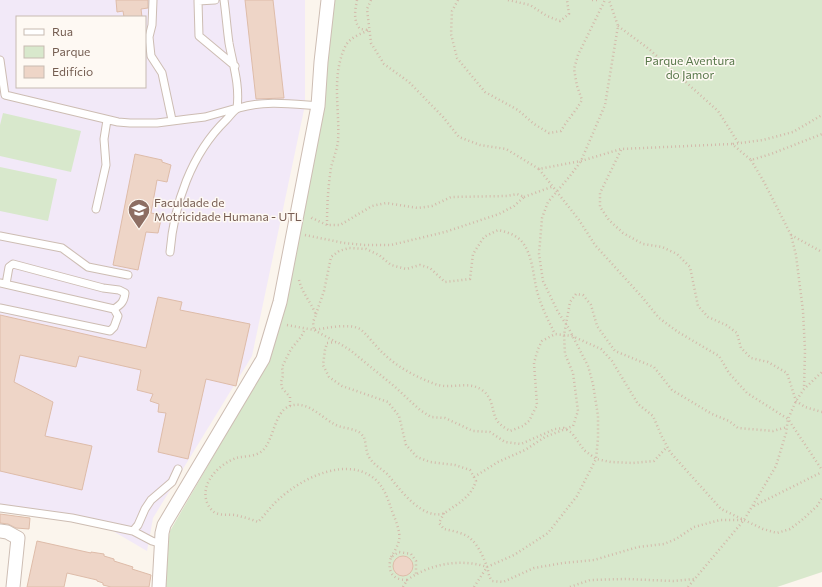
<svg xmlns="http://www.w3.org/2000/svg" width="822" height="587" viewBox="0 0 822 587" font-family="Commissioner,sans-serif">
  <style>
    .education { fill: #f2e9f8; fill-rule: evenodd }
    .green { fill: #d8e8cc }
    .building { fill: #eed5c7; stroke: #debca9 }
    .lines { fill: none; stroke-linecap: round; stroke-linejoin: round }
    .service-casing { stroke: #cdbdb3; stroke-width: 9 }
    .minor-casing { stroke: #cdbdb3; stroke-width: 15 }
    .path { stroke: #d3b9aa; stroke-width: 2.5; stroke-dasharray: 1 3; stroke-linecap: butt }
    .service { stroke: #fff; stroke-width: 7 }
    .minor { stroke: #fff; stroke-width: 13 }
    .labels { text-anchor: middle; stroke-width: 3; stroke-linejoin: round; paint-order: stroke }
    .park-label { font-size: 12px; fill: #59784b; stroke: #fef9f3 }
    .education-label { font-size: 12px; fill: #785e54; stroke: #fef9f3; text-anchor: start }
  </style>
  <rect width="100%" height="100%" fill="#fbf5ed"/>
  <!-- education -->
  <path class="education" d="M0,0H305V105L252,356L153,518L147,551L106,527L0,507ZM17,17H145V87H17Z"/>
  <!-- green -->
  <path class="green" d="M330,0H822V572L777,587H161L170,531L265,367L287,302L325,104Z
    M3,113L81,131L71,172L0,156V125Z
    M0,167L57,179L48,221L0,211Z"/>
  <!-- building -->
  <path class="building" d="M116,0H148V8L141,9L142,17H124L123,11L117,12Z
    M245,0H273L284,98L256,99Z
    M135,154L162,160V162L171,165L167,182L157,180L151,213L162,215L158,233L146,232L138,270L113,265Z
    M158,297L182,302L180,310L250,324L236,386L206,379L188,459L158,452L166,413L158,412L159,404L150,401L153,394L137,390L141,370L79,356L76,367L20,355L14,382L53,402L45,436L92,446L82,490L0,471V315L146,348Z
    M0,514L30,518L29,529L16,528L8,524L0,523Z
    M37,541L91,553V552L104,554V556L114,559V561L133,567L132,569L151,575L149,587H111L103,585V583L97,581V580L67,573L64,587H27Z
    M393 566a10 10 0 1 1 20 0a10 10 0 1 1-20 0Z"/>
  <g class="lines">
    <!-- service casing -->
    <g class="service-casing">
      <path id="service" d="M153,0L152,25L149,37L151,56L162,73L172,120
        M215,0L198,1L199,36L235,66
        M0,60L5,95L118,122L130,123H157L188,119L205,117L237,108C240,85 233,65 229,43C227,29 226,14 224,0
        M96,209L106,165L104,139L107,120
        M0,236L62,248L88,267L128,275
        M170,252C174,204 191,154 226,120C230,116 234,109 239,108C265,100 292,104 318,106
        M0,283L114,309C122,304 124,301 125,293L119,290L103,288L13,264L9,267L6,284
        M0,308L110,331L114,327L118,316L114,309
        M0,508L72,518L133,531L138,525L145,509L151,500L172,482L178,469
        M133,531L152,541L162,544"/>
    </g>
    <!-- minor casing -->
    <g class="minor-casing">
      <path id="minor" d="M0,531L7,532L18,538L13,587
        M159,587L162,533L164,525L263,359L280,302L318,106L321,62L328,0"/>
    </g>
    <!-- path -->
    <path class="path" d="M357,0C355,11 353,20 360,29L368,30
      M371,0L367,9L371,43L384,64L409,82L443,117L459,137L480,145L506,149L539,169L581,161L621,149L732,144L751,160L771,154L822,134
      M458,0L452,11L451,34L457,58L485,92L518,110L534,124L549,133L561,131C567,120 576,111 582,100L577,86L574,69L578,55L605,0
      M508,0L530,5L547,16L560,21L569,14L567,0
      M592,0H597
      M618,26L649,49L718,111L739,144
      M733,144L763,140L793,132L822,115
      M621,150L600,193V207L609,220L623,233L643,244L662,247L677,254L690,267L698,306L708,317L726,325L737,333L741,348L751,358L768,362L787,373L796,401L805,407L822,412
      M751,160L764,182L791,235L796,255L803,311L805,350L804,389
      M539,169L579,220L595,245L642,297L659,318L678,332L719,356L729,373L747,393L788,419L822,470
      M524,197L554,186
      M327,225C327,206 328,187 331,168C333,159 337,150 338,141C340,110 331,77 345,47C349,38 360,34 369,30
      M305,235L344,243L365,245H391L445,232L499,214L514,206L524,197L517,194L507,196L451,197L432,206L418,208L386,203L372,206L340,225H327L312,218L310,216
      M791,235L822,252
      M299,280C302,293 311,302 316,315L313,322L314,330C326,328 349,323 360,329C365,332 377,348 383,353C397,367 416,377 435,384C450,390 468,380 482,390C496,400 490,415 500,424C503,427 507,429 510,431L523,426L529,421L537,405L534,363L538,349L542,341L555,334L572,336L601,349L612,361L638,404L653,416L662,437L670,452L721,509L763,529L777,533L790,529L802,520L817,506L822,498
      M316,314L324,291L331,257L339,251L349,248L366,249L379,255L391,265L406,269L420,265L430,268L445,282L470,279L473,254L484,237L498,230C507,232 517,235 523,243C533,257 533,275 537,291C541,306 548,320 555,334
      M287,325L314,330L336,342
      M290,406V397L282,388L281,382L283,376L282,367L291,349L301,337L305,329
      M474,477L498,462L525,450L545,437L573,426L578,411L573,373L565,354L564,335L570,302L576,294L583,295L591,305L597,326L615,351L654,367L672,390L712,414L729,421L738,428L773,431L787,427
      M754,506L822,472
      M444,513L439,523L444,529C453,531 465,533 471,539C478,545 484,558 487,567C489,573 488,575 492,581L503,582L534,568L563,563L594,560L638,547L664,544L676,539L694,527L720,520H742
      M391,557C394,552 398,546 399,540C401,531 394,517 391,508C388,499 384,488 377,481C349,454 302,478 279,499C271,506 265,515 258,522C251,519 243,517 235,515C228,514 220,516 214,512C210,509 207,504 206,499C202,481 220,464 236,458C244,456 255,457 262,451C274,441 274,411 290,406C307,400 321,417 334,424C341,428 350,428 357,431C360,432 362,435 364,437C366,443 366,452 369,457C374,466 383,469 389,476C400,490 421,518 442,514C446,513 451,508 455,506C465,499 472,493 476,481L470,470L455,465L430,462L417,457L406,445L399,416L388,402L342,386L329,377L323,365L325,350L327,343L337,342L350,350L394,386L420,410L431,417L445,418L473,431L490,432L505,442L521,444L555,429L564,428L572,433L584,450L596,459L611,462L633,463L654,461L667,447
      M407,580C430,564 460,558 487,567
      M403,587L407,580C392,580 387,571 391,557L399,552L411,554L416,561V574
      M474,587L487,567L514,555L548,533L577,496L596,459L598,438V416L593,384L588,366L568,327L558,312L543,281L539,254L542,218L548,202L570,176L581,161L605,105L618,26L609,0
      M570,587L590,580L626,579L673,581L694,579
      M688,587L744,520L776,466L786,433L788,419L796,401L804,389L822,372"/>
    <!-- service -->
    <use href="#service" class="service"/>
    <!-- minor -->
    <use href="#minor" class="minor"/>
  </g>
  <!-- icons -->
  <defs>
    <g id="university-pin" transform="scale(1.15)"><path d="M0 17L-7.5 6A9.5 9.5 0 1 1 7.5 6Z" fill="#8d6e63" stroke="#fef9f3"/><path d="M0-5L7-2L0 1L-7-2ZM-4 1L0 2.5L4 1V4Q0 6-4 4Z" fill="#fff"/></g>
  </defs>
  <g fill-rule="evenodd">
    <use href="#university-pin" x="139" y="210"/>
  </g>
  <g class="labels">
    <!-- park labels -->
    <g class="park-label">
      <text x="690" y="65">Parque Aventura<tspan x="690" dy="14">do Jamor</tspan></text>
    </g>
    <!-- education labels -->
    <g class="education-label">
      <text x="154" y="207">Faculdade de<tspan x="154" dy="14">Motricidade Humana - UTL</tspan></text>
    </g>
  </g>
  <!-- legend -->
  <rect x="16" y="16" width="130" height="72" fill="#fef9f3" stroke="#c7bbb2"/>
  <rect x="24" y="29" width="20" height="6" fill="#ffffff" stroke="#c7bbb2"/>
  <text x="52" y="36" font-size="12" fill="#745d51">Rua</text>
  <rect x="24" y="46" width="20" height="12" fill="#d8e8cc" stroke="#c7bbb2"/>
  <text x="52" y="56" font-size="12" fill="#745d51">Parque</text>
  <rect x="24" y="66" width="20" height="12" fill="#eed5c7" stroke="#c7bbb2"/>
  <text x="52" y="76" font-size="12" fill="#745d51">Edifício</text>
</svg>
